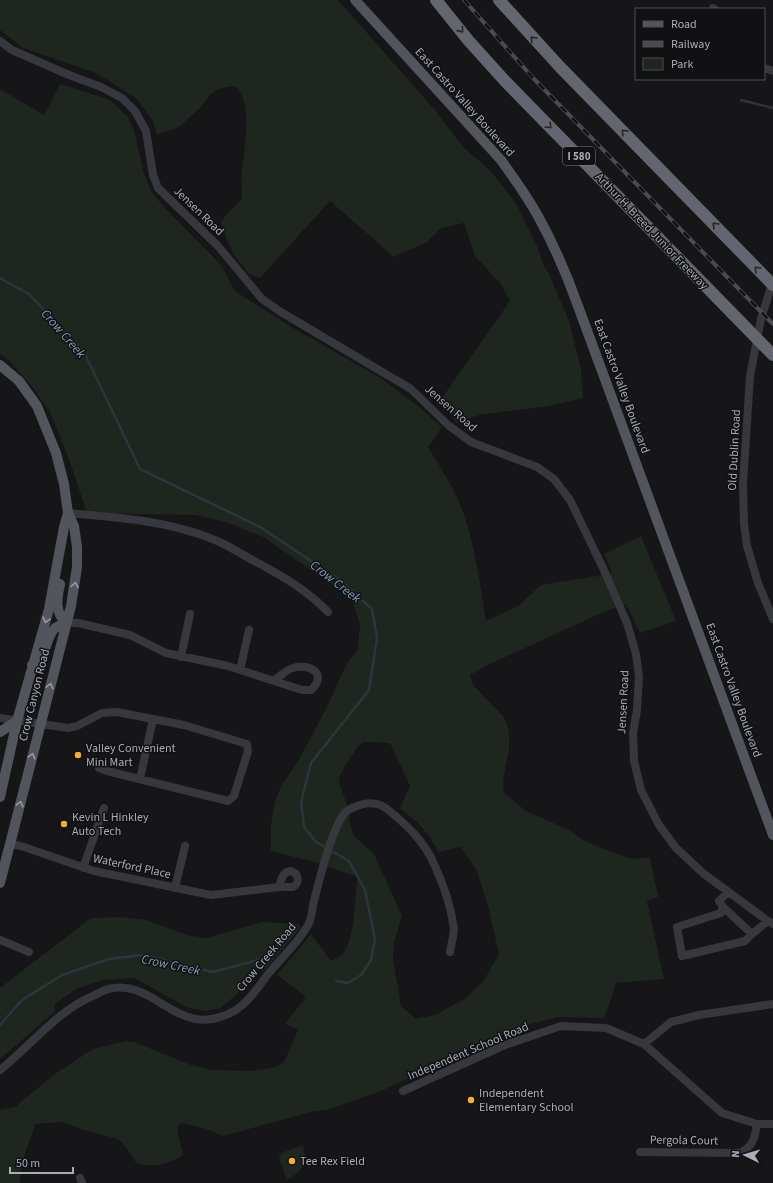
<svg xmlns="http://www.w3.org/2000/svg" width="773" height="1183" viewBox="0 0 773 1183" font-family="'Source Sans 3',sans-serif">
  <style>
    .green { fill: #1e261f; fill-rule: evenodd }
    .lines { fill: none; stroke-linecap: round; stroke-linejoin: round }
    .stream { stroke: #2c353c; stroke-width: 2.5 }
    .minor { stroke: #37383d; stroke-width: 8 }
    .major { stroke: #53555c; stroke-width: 10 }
    .highway { stroke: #63666e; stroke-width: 12 }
    .rail-casing { stroke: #4a4c52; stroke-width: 4 }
    .rail { stroke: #111113; stroke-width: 2.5; stroke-dasharray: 8; stroke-linecap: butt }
    .oneway { stroke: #26262a }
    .oneway2 { stroke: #979ba6 }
    .poi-dot { fill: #f2b134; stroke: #111113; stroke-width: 1.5 }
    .labels { text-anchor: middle; stroke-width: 3; stroke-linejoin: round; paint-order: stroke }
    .shield { fill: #111113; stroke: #7b7e86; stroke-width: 1 }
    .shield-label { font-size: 11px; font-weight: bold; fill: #a8adb8 }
    .street-label { font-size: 12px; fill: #a8adb8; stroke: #111113 }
    .poi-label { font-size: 12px; fill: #a8adb8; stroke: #111113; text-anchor: start }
    .water-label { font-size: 13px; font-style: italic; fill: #7f9bb3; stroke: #111113 }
  </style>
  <rect width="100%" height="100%" fill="#161618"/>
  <!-- green -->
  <path class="green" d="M0,0H338L434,109L463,147L489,169L516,203L538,248L543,264L549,274L569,321L581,369L583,398L549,406L479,415L456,423L442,398L510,301L501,284L475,256L464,223L441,228L427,242L394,257L330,201L260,278L249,274L234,255L226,238L221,221L242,199C242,190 241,180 242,170C244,150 254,100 234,86L218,89L209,96L199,109L179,127L157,135L153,121L136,98L96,73L23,48L0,30Z
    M60,84L105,98L112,102L128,117L134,130L144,174L151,191L164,207L221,265L235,291L293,328L379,377L417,405L442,427L428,447C440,467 454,488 462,509C475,545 480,584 486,621L518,606L541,585L597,576L612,572L604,554L641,536L676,621L640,633L626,604L608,610L492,663L470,675L473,685L504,717L509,731V749L503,780L504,793L526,811L567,829L583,840L598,847L631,859L650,857L658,897L647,901L664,979L615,983L613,993L604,1018L558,1017L523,1026L381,1091L327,1110L310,1112L223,1136L204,1128L181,1123L178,1126V1135L183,1154L181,1157C175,1159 169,1162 163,1164C155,1167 146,1165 137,1164L125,1146L118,1139L81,1129L63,1122L36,1124C28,1143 21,1162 20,1183H0V1110L15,1107L55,1074L93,1049L126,1041L134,1042L191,1065L213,1070L251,1071L276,1067L284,1062L298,1030L285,1024L306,997L277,975L311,934L331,961C335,959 341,956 344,952C355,939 355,895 357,877L318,863L271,851V825L275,802L281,786L300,758L330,701L339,680L348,662L358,649L360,624L353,603L339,589L263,537L226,522L195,515L87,513L69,459L50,412L33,388L9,360L0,354V89L44,115ZM364,742L390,743L410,786L400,808C417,822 429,832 438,852L461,847L477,871L489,910L499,954L483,982L463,1000L435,1015L416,1019L401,1006L393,959L394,942L402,916L374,854L353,835L345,799L340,785L339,777L346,764L359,745Z
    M121,917L146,920L187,935L207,938L262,922L298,924L301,927L265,970L259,968L238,993L221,1008L206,1011L186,1007L135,978L103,980L76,989L55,1004L54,1012L0,1059V988L91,918Z
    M303,1145C308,1164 303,1171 287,1180L279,1158L281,1153Z"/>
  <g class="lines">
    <!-- stream -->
    <path class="stream" d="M741,100L773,108
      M0,278L29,294L84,352L140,469L260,527L341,581L372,609L377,638L369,690L311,763L301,802L304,827L316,842L349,861L365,890L375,939L371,960L361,975L348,983L336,981
      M0,1025L22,1000L62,975L109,959L142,955L213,972L265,958"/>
    <!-- minor -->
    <path class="minor" d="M713,8L715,9
      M0,41L12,50L69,75L101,87L122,98L135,111L146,131L153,175L158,188L218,246L262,299L281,312L411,389L448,425L471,442L537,467L554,479L570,500L603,568L627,623L636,654L639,677L637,710L633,733L634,761L641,790L659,825L676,848L704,874L768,921L773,924
      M764,68L773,71
      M773,280L761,319L750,376L743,485L744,524L747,546L758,583L773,619
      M68,513C117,517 169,521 215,540C230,546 244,556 258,563C284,577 308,591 328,612
      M66,623H78L130,635L166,653L228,666L302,690H311C328,674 310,663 293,668C286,670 281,676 274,680
      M181,657L190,614
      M240,670L249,630
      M0,718L68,728L77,726L102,713L117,712L184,725L247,744L248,751L234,796L228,801L107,771L99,768
      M140,779L153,719
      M10,844L21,846L94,871L211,895L279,887
      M83,868L104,808
      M291,871L296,874C299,879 298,884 293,887H279C281,880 282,872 291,871Z
      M175,888L185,846
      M728,892L719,901L723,907L721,913L677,927L682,956L745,941L752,934L768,921
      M723,907L752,934
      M0,940L29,952
      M644,1044L671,1022L699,1015L773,1004
      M0,1070C32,1045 56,1011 95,995C99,993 104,990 108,989C157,977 178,1044 236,1010C250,1001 259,985 269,973C282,957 298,943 308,925C312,919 312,909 314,901C319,881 333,822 347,811C350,808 356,807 360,805C369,802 380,803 387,809C407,825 425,842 435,866C443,884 448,897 452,917C452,921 454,926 454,931C453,938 451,945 450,952
      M403,1091L505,1045L561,1026L606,1028L644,1044L722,1113L757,1124H773
      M640,1152L739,1153C753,1148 755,1137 757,1124
      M80,1178L82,1183"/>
    <!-- major -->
    <path class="major" d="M355,0L501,160C514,178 527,196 538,216C554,245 567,275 578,306L773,835
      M0,365L19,381L37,406L56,453L64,484L68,513L74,526L77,547V567L71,606L0,883
      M60,584C57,599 54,610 66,623
      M32,665C48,658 44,639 55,628C58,626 62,624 66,623
      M0,732L17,721
      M0,797L17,721L49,609L64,527L68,513"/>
    <!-- highway -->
    <path class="highway" d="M436,0L468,40L505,81L773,355
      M499,0L560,67L773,285"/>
    <!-- rail casing -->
    <g class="rail-casing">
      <path id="rail" d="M464,0L534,79L773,324"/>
    </g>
    <!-- rail -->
    <use href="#rail" class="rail"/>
  </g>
  <!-- one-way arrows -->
  <defs><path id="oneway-chevron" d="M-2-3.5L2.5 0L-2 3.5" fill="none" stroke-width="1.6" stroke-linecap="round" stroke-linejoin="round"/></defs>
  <g class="oneway">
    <use href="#oneway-chevron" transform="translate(461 30) rotate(51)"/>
    <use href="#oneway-chevron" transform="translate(533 39) rotate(-133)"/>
    <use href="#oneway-chevron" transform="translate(549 126) rotate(46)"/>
    <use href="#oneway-chevron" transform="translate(624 132) rotate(-134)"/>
    <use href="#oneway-chevron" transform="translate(715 225) rotate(-134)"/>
    <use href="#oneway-chevron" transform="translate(757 269) rotate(-134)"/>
  </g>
  <g class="oneway2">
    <use href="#oneway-chevron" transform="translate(75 585) rotate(-81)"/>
    <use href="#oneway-chevron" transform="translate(46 620) rotate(106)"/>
    <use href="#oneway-chevron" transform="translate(50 686) rotate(-76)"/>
    <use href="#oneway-chevron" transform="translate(32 756) rotate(-76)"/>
    <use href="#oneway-chevron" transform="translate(20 804) rotate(-76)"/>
  </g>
  <!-- markers -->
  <g class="poi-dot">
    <circle cx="78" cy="755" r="4"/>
    <circle cx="64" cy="824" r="4"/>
    <circle cx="471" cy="1100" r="4"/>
    <circle cx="292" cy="1161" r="4"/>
  </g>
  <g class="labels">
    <!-- shield labels -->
    <rect class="shield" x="563" y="147" width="32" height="18" rx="3"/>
    <g class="shield-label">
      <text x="579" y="160">I 580</text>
    </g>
    <!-- street labels -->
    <g class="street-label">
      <text transform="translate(465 102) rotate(48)" y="4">East Castro Valley Boulevard</text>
      <text transform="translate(199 211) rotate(44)" y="4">Jensen Road</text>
      <text transform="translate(652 231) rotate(46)" y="4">Arthur H. Breed Junior Freeway</text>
      <text transform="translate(622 386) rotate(70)" y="4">East Castro Valley Boulevard</text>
      <text transform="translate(451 408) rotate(41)" y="4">Jensen Road</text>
      <text transform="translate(734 450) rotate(-87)" y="4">Old Dublin Road</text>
      <text transform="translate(734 690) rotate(70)" y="4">East Castro Valley Boulevard</text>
      <text transform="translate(34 695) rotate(-76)" y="4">Crow Canyon Road</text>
      <text transform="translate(623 702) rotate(-87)" y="4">Jensen Road</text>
      <text transform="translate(132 866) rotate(12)" y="4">Waterford Place</text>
      <text transform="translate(266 957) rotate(-50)" y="4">Crow Creek Road</text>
      <text transform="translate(468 1051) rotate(-23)" y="4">Independent School Road</text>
      <text transform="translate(684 1140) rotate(1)" y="4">Pergola Court</text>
    </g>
    <!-- poi labels -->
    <g class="poi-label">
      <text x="86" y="752">Valley Convenient<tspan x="86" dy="14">Mini Mart</tspan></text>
      <text x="72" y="821">Kevin L Hinkley<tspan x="72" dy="14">Auto Tech</tspan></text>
      <text x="479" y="1097">Independent<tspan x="479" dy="14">Elementary School</tspan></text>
      <text x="300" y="1165">Tee Rex Field</text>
    </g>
    <!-- water labels -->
    <g class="water-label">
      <text transform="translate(64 333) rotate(49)" y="5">Crow Creek</text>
      <text transform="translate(336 581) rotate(38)" y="5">Crow Creek</text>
      <text transform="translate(171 964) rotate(12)" y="5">Crow Creek</text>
    </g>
  </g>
  <!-- legend -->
  <rect x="635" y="8" width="130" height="72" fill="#111113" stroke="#4d4f55"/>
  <rect x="643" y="21" width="20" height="6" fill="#53555c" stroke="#4d4f55"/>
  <text x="671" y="28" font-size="12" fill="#a8adb8">Road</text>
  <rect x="643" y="41" width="20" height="6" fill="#4a4c52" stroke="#4d4f55"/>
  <text x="671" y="48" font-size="12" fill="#a8adb8">Railway</text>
  <rect x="643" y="58" width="20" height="12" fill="#1e261f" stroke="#4d4f55"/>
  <text x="671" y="68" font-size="12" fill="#a8adb8">Park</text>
  <!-- north arrow -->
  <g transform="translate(745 1155) rotate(275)" stroke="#111113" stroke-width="3" paint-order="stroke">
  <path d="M0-3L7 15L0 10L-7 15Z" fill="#a8adb8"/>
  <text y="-6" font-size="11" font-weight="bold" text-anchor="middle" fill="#a8adb8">N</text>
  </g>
  <!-- scale -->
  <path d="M10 1167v6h63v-6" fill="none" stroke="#a8adb8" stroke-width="2"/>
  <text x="16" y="1167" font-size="12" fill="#a8adb8" stroke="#111113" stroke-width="3" paint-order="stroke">50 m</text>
</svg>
